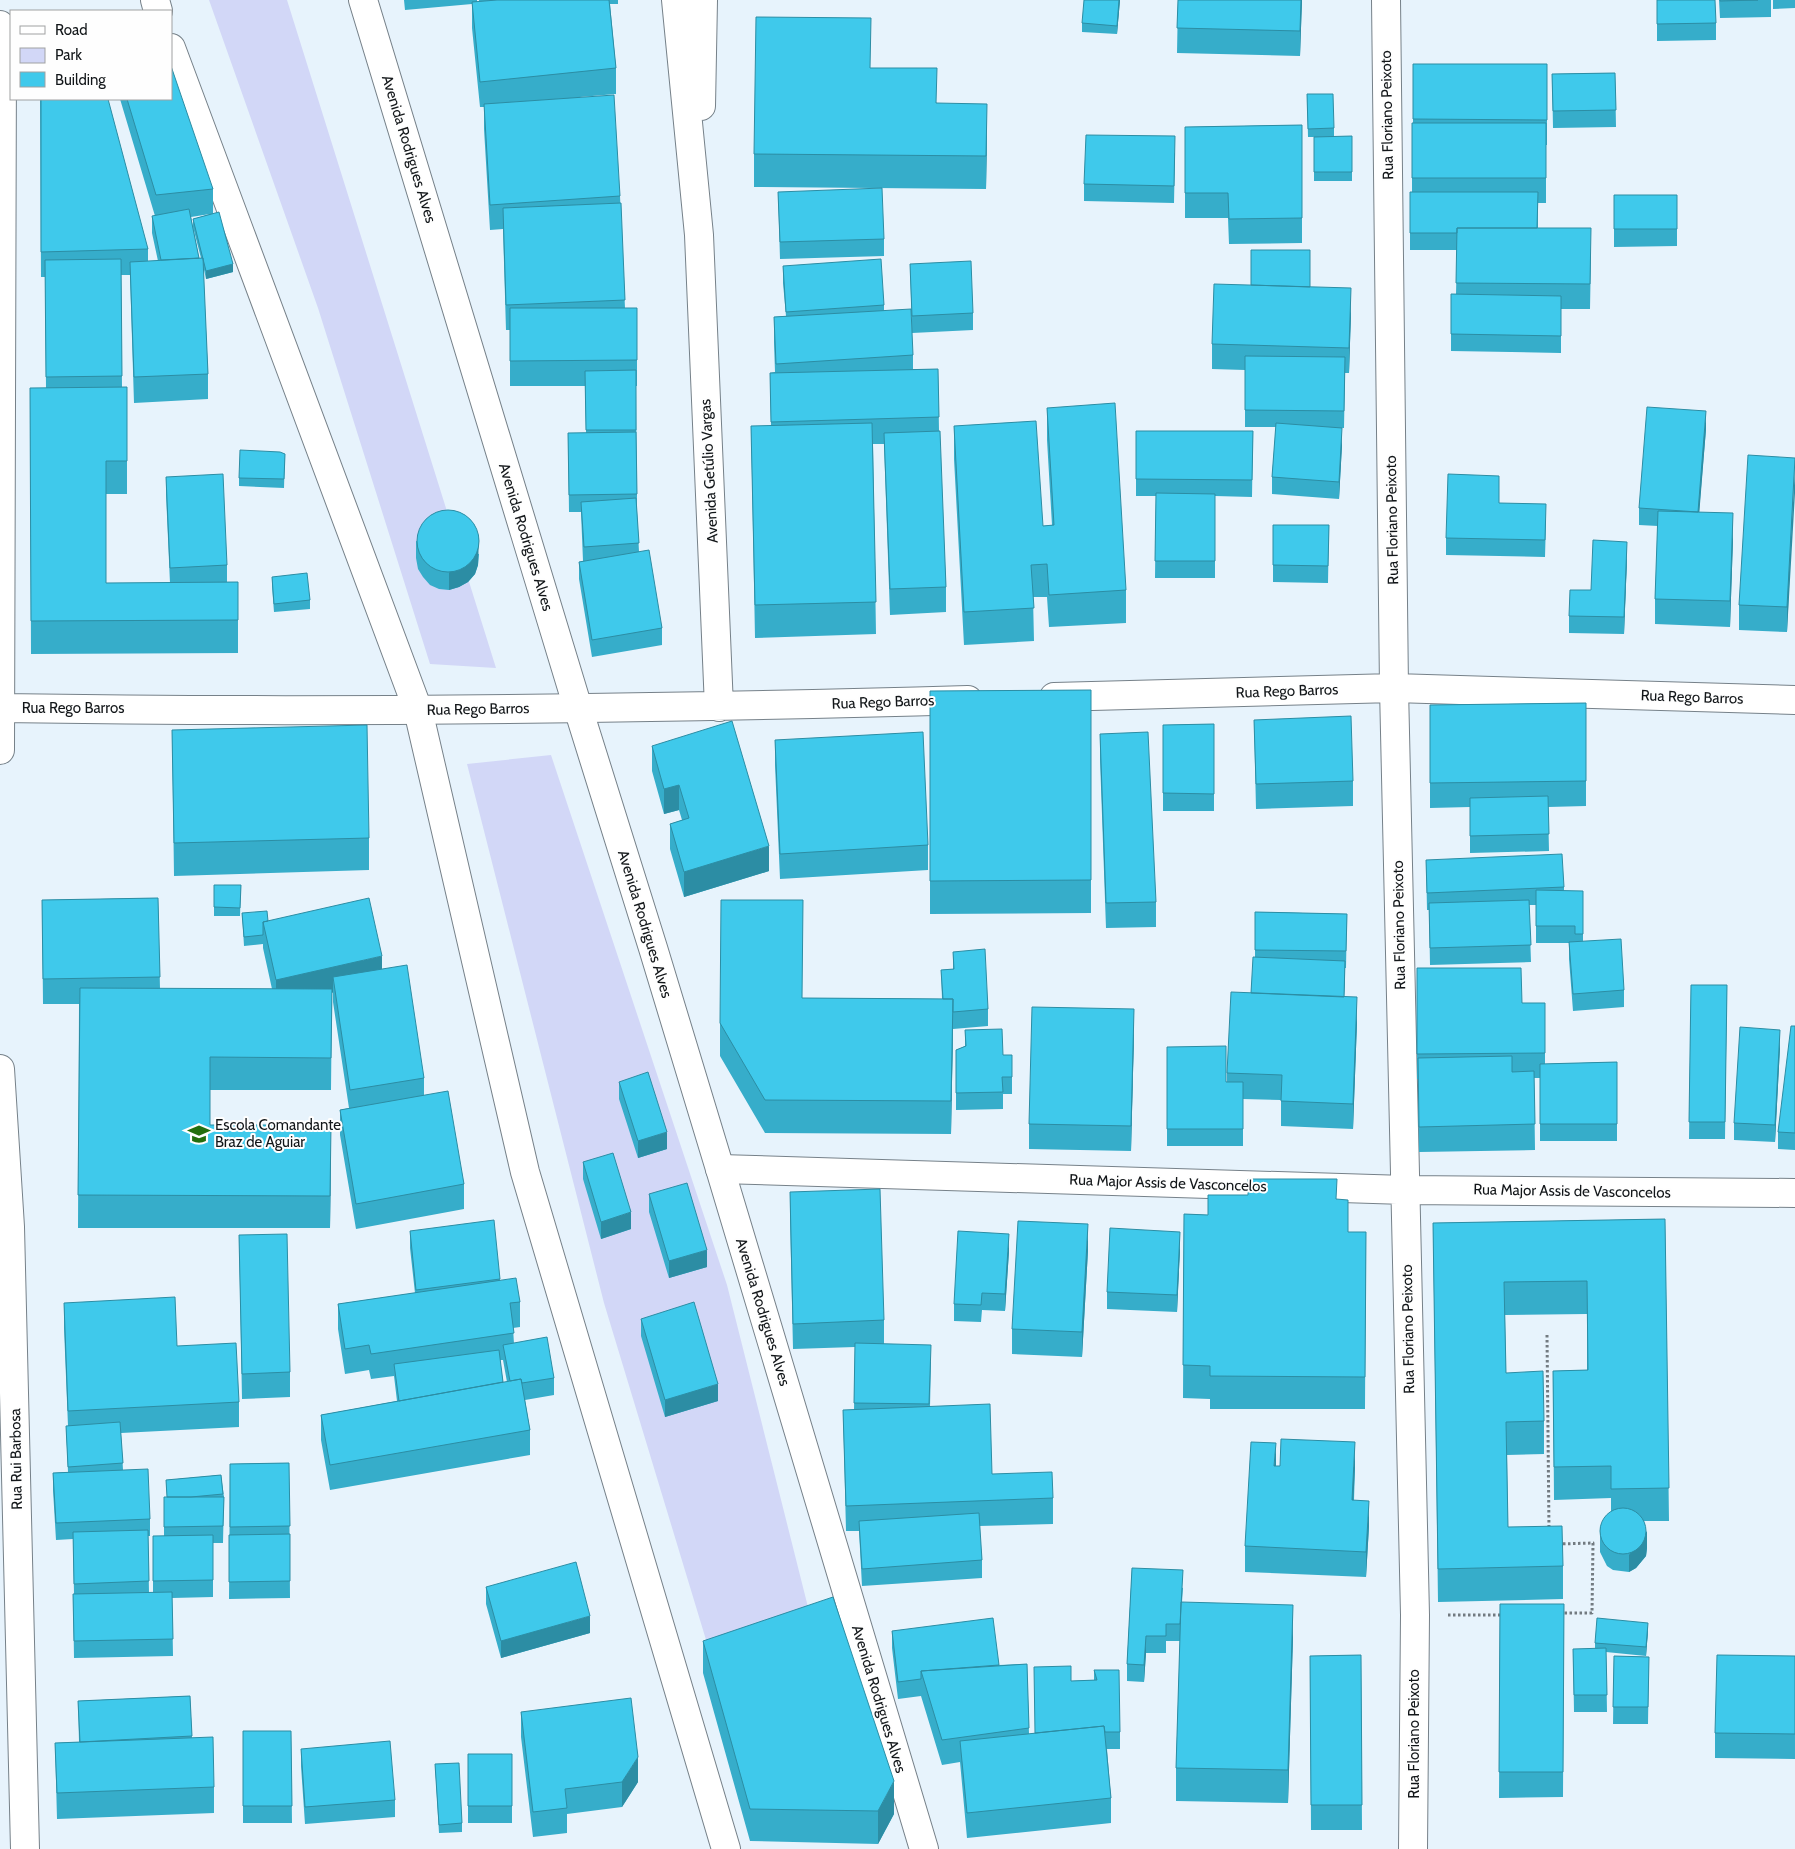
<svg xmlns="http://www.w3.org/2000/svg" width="1795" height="1849" viewBox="0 0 1795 1849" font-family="Cabin,sans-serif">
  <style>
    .green { fill: #d2d7f7 }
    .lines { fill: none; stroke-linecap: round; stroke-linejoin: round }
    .street-casing { stroke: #768189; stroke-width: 30 }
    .secondary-casing { stroke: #768189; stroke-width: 30 }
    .path { stroke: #727a80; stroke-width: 3; stroke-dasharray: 2.5 2.5; stroke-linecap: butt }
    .street { stroke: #fff; stroke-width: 28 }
    .secondary { stroke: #fff; stroke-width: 28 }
    .wall { fill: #36adca; fill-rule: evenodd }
    .shaded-wall { fill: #2c8da4 }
    .building { fill: #3fc9eb; stroke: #2c8da4 }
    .labels { text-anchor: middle; stroke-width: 4; stroke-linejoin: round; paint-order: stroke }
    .street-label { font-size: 15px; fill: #121619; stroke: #fefefe }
    .poi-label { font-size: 15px; fill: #121619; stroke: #fefefe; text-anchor: start }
  </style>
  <rect width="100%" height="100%" fill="#e7f3fc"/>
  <!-- green -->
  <path class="green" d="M209,0H287L496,668L430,664L318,308Z
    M551,755L727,1285L811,1619L710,1653L604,1303L467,764Z"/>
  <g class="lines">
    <!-- street casing -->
    <g class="street-casing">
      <path id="street" d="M676,0L699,235L719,707
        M1386,0L1394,688L1415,1615L1413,1849
        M0,25L2,56L0,750
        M701,106L703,0
        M1054,697L1394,688L1795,700
        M0,708C323,713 646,709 968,700
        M0,1069L10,1227L25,1849
        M720,1169L1405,1190L1795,1193"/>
    </g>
    <!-- secondary casing -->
    <g class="secondary-casing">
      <path id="secondary" d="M155,0L158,11
        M363,0L578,708L653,948L720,1169L924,1849
        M171,48L418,710L525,1172L726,1849"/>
    </g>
    <!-- path -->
    <path class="path" d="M1547,1335L1549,1530
      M1558,1544L1593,1543L1592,1613H1560
      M1448,1615H1504"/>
    <!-- street -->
    <use href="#street" class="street"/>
    <!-- secondary -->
    <use href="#secondary" class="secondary"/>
  </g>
  <!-- wall -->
  <path class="wall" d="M404,0H477V2H479V0H618V4H610L616,68V94L580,97L620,196L625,308H637V386H636L637,494V511L639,552L662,628V645L592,657L579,579V562L583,561L581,512H569L568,433H586L585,386H510V330H506L503,229L490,230L484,129V107H480L472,28V4L405,10Z
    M1120,0L1117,34L1082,32V23Z
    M1178,0H1302L1300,56L1177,53Z
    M1657,0L1716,23V40L1657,41Z
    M1719,0H1771V17L1720,18Z
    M1773,0H1795V8L1773,9Z
    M1413,64H1547V145H1546V203H1538V228L1591,254L1590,309H1561V353L1451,351V294H1456L1457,250H1410V192H1412V123H1413Z
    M870,68L937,103L987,136L986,189L754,187V154Z
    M1615,73L1616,127L1553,128L1552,74Z
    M1307,94L1334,128V137L1352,136V181H1314V137H1308Z
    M40,99L148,249V261H158L152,233V216H155L120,99H171L213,189V213L233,272L206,279L203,265L208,374V399L134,403L130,275H121L122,387H127V494H106V583H170L166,494V477L227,565V582H238V653L31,654L30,388H46L45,277H41ZM210,214L193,219V227L201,258H199L191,217Z
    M1302,125V243L1229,244L1228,218H1185V127Z
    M1175,153L1174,203L1084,201V184Z
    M778,192L884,239V256L780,259Z
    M1614,195H1677V246L1614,247Z
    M910,264L973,313V330L912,333Z
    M783,266L884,305V310L913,355V369H938L939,431L946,587V612L890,615L884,444H873L876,634L755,638L751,426H771L770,373L775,372L774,342V317L786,316L783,283Z
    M1310,287L1351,313L1349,373H1345L1344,428H1335L1342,445L1339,499L1272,494V477L1276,427H1245V370L1212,369V344Z
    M1047,408L1126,590V623L1049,627L1047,597H1033L1034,641L964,645L954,459V426L1043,526L1052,525L1047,440Z
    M1706,429L1699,512L1733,539L1730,627L1655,624V599L1658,526L1639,525V508Z
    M1136,431H1253L1252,497L1215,496V578H1155L1156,496H1136Z
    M285,454L284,488L239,486V478Z
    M1795,458L1787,632L1739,630V605Z
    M1499,503L1546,521L1545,557L1446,555V538Z
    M1273,525H1329L1328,583L1273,582Z
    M416,541L479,554L478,565L475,574L468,582L459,587L449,590L439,589L430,585L423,577L418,569L416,558Z
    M1627,559L1624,634L1569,633V616L1591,590Z
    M272,577L310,600V609L274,612L272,586Z
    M1091,690V913L930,914V691Z
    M1586,703V806L1548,807L1549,851L1470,853V807L1430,808V705Z
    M1254,720L1353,781V806L1256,809Z
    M1214,724V811H1163V725Z
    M172,730L369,838V870L174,876Z
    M1100,734L1156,902V927L1106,928L1100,759Z
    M775,740L928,845V870L780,879L775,765Z
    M652,746L769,871L684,897L670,849V824L682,820L679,810L664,814L652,771Z
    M1426,860L1564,887V891H1583V941L1624,990V1007L1573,1011L1569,959V943H1536V905H1529L1531,962L1430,965L1429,910H1427Z
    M214,885H241L240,916H214Z
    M158,898L160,989H272L263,948V944L244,946L242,913L268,921L382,969L424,1078V1095L464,1184V1209L356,1229L340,1135V1110L349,1108L333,1002V992L332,993L331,1090H210V1125L331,1157L330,1228H78L79,1004H43L42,900Z
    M1255,912L1347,914L1346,968H1345L1344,997L1357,1022L1353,1129L1281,1126V1100L1243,1099V1146H1167V1047L1227,1082V1073L1251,993L1255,957Z
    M953,952L988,1009V1026L953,1029L951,1134L765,1133L720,1056V1023L802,998L942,999L941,970L953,969Z
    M1417,968L1522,1003H1545V1064L1617,1062V1141H1540V1078H1534L1535,1150L1419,1152L1418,1079H1417Z
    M1691,985H1727L1725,1139H1689Z
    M1795,1026V1150L1778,1149V1132Z
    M965,1030L1003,1055H1012V1094H1003V1109L956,1110V1050L965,1046Z
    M1134,1034L1131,1151L1029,1149V1124Z
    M1780,1047L1775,1142L1734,1140V1123Z
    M619,1082L667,1149L638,1158L619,1099Z
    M583,1162L631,1229L601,1239L583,1179Z
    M790,1192L884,1320V1344L931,1362L930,1407L992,1474L1053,1498V1524L979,1526L982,1560V1578L862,1586L859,1531H846L843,1410H854L855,1347L793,1349L790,1217Z
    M649,1194L707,1267L669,1278L649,1212Z
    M1337,1199L1348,1232H1366L1365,1409H1210V1399L1183,1398L1184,1214L1208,1215Z
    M1665,1219L1669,1521H1644L1647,1548L1646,1556L1636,1568L1629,1572L1613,1570L1607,1566L1600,1552V1527L1611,1512V1498L1554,1500L1553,1371L1587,1370V1314L1505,1315L1506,1373L1544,1421V1454L1507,1455L1508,1527L1563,1566V1599L1438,1602L1433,1223Z
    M410,1231L500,1279V1280L520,1302V1327L513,1328L514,1344L554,1378V1395L525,1400L530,1430V1455L330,1490L321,1440V1415L397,1401L394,1376L371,1379L369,1370L345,1374L338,1329V1304L415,1293L410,1248ZM500,1360H503L507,1382H503Z
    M239,1235L290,1372V1397L242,1399Z
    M1180,1249L1177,1312L1107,1309V1292Z
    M1088,1250L1082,1357L1012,1354V1329Z
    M1009,1251L1005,1311L982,1310L981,1322L954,1321V1304Z
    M64,1303L177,1346L239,1402V1427L121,1433L123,1470L150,1519V1536H148L149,1593H153V1536H164V1497H167L166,1480L221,1475L224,1497L223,1543H213V1597L172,1598L173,1656L74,1658L73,1594H74L73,1539L56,1540L53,1490V1473L68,1472L66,1426H68L64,1328Z
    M641,1319L718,1401L665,1417L641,1336Z
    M289,1463L290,1598L229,1599L230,1464Z
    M1276,1466L1355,1467L1354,1500L1369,1526L1366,1577L1245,1572V1546Z
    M1132,1568L1183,1588L1182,1602L1293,1637L1288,1803L1176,1801V1768L1180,1641H1166V1653H1146L1144,1682L1127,1681V1664Z
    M486,1587L590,1633L501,1658L486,1604Z
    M1500,1604H1564L1563,1797L1499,1798Z
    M892,1631L999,1665L1027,1664L1029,1734L1035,1733L1071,1681L1094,1680V1670L1120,1732V1749H1107L1111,1798V1823L967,1838L960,1762L942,1765L921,1696L898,1699L892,1648Z
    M1648,1631L1646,1656L1606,1652L1607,1712H1574L1573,1649H1595V1643Z
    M703,1641L894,1814L878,1844L750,1841L703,1673Z
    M1361,1655L1362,1830H1311L1310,1656Z
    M1614,1656L1649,1657L1648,1724H1613Z
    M1795,1656V1759L1715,1758V1733Z
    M190,1696L192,1738L214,1787V1813L57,1819L55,1743L79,1742L78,1701Z
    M521,1712L638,1782L622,1807L567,1814V1833L533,1837L521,1737Z
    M243,1731H291L292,1823H243Z
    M301,1749L395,1800V1817L305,1824L301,1766Z
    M468,1754H512V1823H468Z
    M435,1764L462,1823V1832L439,1833Z"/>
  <!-- shaded-wall -->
  <path class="shaded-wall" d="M1119,0H1120L1117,34V26Z
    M1301,0H1302L1300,56V31Z
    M987,104V136L986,189V156Z
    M233,264V272L206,279V271Z
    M1351,288V313L1349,373V348Z
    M1706,411V429L1698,529V512Z
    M1342,428V445L1339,499V482Z
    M1795,468V493L1787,632V607Z
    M1733,513V539L1730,627V601Z
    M479,537L478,565L475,574L468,582L459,587L449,590V573Z
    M1627,542V559L1624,634V617Z
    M679,785V810L664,814V789Z
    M769,846V871L684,897V872Z
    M382,956V981L333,977V992L332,993L331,1090L332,993L276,1006V980Z
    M1345,961V978L1343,1018V1001Z
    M1357,997V1022L1353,1129V1104Z
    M953,999V1031L951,1134V1101Z
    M1134,1009V1034L1131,1151V1126Z
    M1780,1030V1047L1775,1142V1125Z
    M331,1125V1157L330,1228V1196Z
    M667,1132V1149L638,1158V1141Z
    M631,1212V1229L601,1239V1222Z
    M1088,1224V1250L1082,1357V1332Z
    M1180,1232V1249L1177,1312V1295Z
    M1009,1234V1251L1005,1311V1294Z
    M707,1250V1267L669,1278V1261Z
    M718,1384V1401L665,1417V1400Z
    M1355,1442V1467L1352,1525V1500Z
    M1276,1443V1468L1274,1466Z
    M1369,1501V1526L1366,1577V1552Z
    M1647,1531V1548L1646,1556L1636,1568L1629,1572V1555Z
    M1293,1605V1637L1288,1803V1770Z
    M590,1616V1633L501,1658V1641Z
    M1648,1623V1631L1646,1656V1647Z
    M1146,1636V1653L1144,1682V1665Z
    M638,1757V1782L622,1807V1782Z
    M894,1781V1814L878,1844V1811Z"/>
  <!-- building -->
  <path class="building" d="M497,0H609L616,68L480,82L472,2Z
    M1084,0H1119L1117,26L1082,23Z
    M1178,0H1301L1300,31L1177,28Z
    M1657,0H1715L1716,23L1657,24Z
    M1720,0H1758L1720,1Z
    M756,17L871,18L870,68H937L936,103L987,104L986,156L754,154Z
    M1413,64H1547V120L1413,119Z
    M171,66L213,189L156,195L127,99H171Z
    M1615,73L1616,110L1553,111L1552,74Z
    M1307,94H1333L1334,128L1308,129Z
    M614,95L620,196L490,205L484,104Z
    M41,99H108L148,249L41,252Z
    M1412,123H1546V178H1412Z
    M1302,125V218L1229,219L1228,193H1185V127Z
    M1086,135L1175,136L1174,186L1084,184Z
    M1352,136V172H1314V137Z
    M882,188L884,239L780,242L778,192Z
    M1410,192H1538L1537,228H1457V233H1410Z
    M1614,195H1677V229H1614Z
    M621,203L625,300L506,305L503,208Z
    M189,209L199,258L161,260L152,216Z
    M219,212L233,264L206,271L193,219Z
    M1457,228H1591L1590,284L1456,283Z
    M1251,250H1310V287L1251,285Z
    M203,258L208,374L134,377L130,262Z
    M121,259L122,376L46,377L45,260Z
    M881,259L884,305L786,312L783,266Z
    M971,261L973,313L912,316L910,264Z
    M1214,284L1351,288L1349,348L1212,344Z
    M1451,294L1561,296V336L1451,334Z
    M510,308H637V360L510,361Z
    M911,309L913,355L776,364L774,317Z
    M1245,356L1345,357L1344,411L1245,410Z
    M938,369L939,417L771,422L770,373Z
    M636,370V430H586L585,371Z
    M127,387V461H106V583L238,582V620L31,621L30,388Z
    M1115,403L1126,590L1049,595L1047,564L1031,565L1034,608L964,612L954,426L1036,421L1043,526L1054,525L1047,408Z
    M1647,407L1706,411L1698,512L1639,508Z
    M872,423L876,602L755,605L751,426Z
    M1276,423L1342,428L1339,482L1272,477Z
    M940,431L946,587L890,589L884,433Z
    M1136,431H1253L1252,480L1136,479Z
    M636,432L637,494L569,495L568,433Z
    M240,450L280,452L285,454L284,479L239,478Z
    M1748,455L1795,458L1787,607L1739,605Z
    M223,474L227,565L170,568L166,477Z
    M1448,474L1499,476V503L1546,504L1545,540L1446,538Z
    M1156,493L1215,494V561H1155Z
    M636,498L639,543L584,547L581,502Z
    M417 541a31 31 0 1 1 62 0a31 31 0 1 1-62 0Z
    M1658,511L1733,513L1730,601L1655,599Z
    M1273,525H1329L1328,566L1273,565Z
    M1593,540L1627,542L1624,617L1569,616L1570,590H1591Z
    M649,550L662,628L592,640L579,562Z
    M307,573L310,600L274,604L272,577Z
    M1091,690V880L930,881V691Z
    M1586,703V781L1430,783V705Z
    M1351,716L1353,781L1256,784L1254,720Z
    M732,721L769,846L684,872L670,824L689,818L679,785L664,789L652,746Z
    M1214,724V794L1163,793V725Z
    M367,725L369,838L174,843L172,730Z
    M923,732L928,845L780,854L775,740Z
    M1148,732L1156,902L1106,903L1100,734Z
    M1548,796L1549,834L1470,836V798Z
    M1562,854L1564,887L1427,893L1426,860Z
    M214,885H241L240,908L214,907Z
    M1536,890L1583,891V934H1575V926H1536Z
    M158,898L160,977L43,979L42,900Z
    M369,898L382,956L276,980L263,922Z
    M721,900H803L802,998L953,999L951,1101L765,1100L720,1023Z
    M1529,900L1531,945L1430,948L1429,903Z
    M267,911L268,921L263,922V935L244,937L242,913Z
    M1255,912L1347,914L1346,951L1255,950Z
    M1621,939L1624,990L1573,994L1569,942Z
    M985,949L988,1009L953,1012V999H943L941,970L954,969L953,952Z
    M1253,957L1345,961L1344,997L1251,993Z
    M407,965L424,1078L350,1090L333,977Z
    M1417,968H1521L1522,1003H1545V1053L1417,1054Z
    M1691,985H1727L1725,1122H1689Z
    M80,988L332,989L331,1058L210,1057V1125H331L330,1196L78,1195Z
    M1231,992L1357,997L1353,1104L1281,1101L1282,1075L1227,1073Z
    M1032,1007L1134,1009L1131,1126L1029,1124Z
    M1791,1026H1795V1133L1778,1132Z
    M1740,1027L1780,1030L1775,1125L1734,1123Z
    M1002,1029L1003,1055H1012V1077H1002L1003,1092L956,1093V1050L966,1046L965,1030Z
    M1226,1046V1082H1243V1129H1167V1047Z
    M1512,1056V1072L1534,1071L1535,1124L1419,1127L1418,1058Z
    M1617,1062V1124H1540V1064Z
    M648,1072L667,1132L638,1141L619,1082Z
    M448,1091L464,1184L356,1204L340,1110Z
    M613,1153L631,1212L601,1222L583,1162Z
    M1248,1179H1337L1336,1199L1348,1200V1232H1366L1365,1377L1210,1376V1366L1183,1365L1184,1214L1208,1215V1195H1248Z
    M687,1183L707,1250L669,1261L649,1194Z
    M880,1189L884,1320L793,1324L790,1192Z
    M1665,1219L1669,1488L1611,1489V1466L1554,1467L1553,1371L1588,1370L1587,1281L1504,1282L1506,1373L1543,1371L1544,1421L1506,1422L1508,1527L1562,1526L1563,1566L1438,1569L1433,1223Z
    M494,1220L500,1279L416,1290L410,1231Z
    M1018,1221L1088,1224L1082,1332L1012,1329Z
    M1110,1228L1180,1232L1177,1295L1107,1292Z
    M958,1231L1009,1234L1005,1294L982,1293L981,1305L954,1304Z
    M287,1234L290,1372L242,1374L239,1235Z
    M516,1278L520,1302L510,1303L514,1333L371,1354L369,1345L345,1349L338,1304Z
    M175,1297L177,1346L236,1343L239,1402L68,1411L64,1303Z
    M694,1302L718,1384L665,1400L641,1319Z
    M547,1337L554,1378L522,1383L521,1379L510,1381L503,1345Z
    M855,1343L931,1345L929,1404L854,1403Z
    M499,1350L503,1382L399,1401L394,1364Z
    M521,1379L530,1430L330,1465L321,1415Z
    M990,1404L992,1474L1052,1472L1053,1498L846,1506L843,1410Z
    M120,1422L123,1463L68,1467L66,1426Z
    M1281,1439L1355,1442L1352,1500L1369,1501L1366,1552L1245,1546L1251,1442L1276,1443L1274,1466H1280Z
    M289,1463L290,1526L230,1527V1464Z
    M148,1469L150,1519L56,1523L53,1473Z
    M221,1475L223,1494L191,1497H167L166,1480Z
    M164,1497H224L223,1526L164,1527Z
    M1600 1531a23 23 0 1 1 46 0a23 23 0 1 1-46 0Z
    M979,1513L982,1560L862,1569L859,1521Z
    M148,1530L149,1581L74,1584L73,1532Z
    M290,1534V1581L229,1582V1535Z
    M213,1535V1580L153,1581V1536Z
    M576,1562L590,1616L501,1641L486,1587Z
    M1132,1568L1183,1570L1180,1624H1166V1636H1146L1144,1665L1127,1664Z
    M172,1592L173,1639L74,1641L73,1594Z
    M833,1597L894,1781L878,1811L750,1809L703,1641Z
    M1181,1602L1293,1605L1288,1770L1176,1768Z
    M1500,1604H1564L1563,1772H1499Z
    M993,1618L999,1665L921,1671V1679L898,1682L892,1631Z
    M1597,1618L1648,1623L1646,1647L1595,1643Z
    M1606,1648L1607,1695H1574L1573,1649Z
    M1361,1655L1362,1805H1311L1310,1656Z
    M1717,1655L1795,1656V1734L1715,1733Z
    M1614,1656L1649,1657L1648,1707H1613Z
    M1027,1664L1029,1728L942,1740L921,1671Z
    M1071,1666V1681L1097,1680L1094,1670H1119L1120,1732H1105L1104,1726L1035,1733L1034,1667Z
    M190,1696L192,1736L80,1742L78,1701Z
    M631,1698L638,1757L622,1782L565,1789L567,1808L533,1812L521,1712Z
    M1104,1726L1111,1798L967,1813L960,1741Z
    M243,1731H291L292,1806H243Z
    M213,1737L214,1787L57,1793L55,1743Z
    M390,1741L395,1800L305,1807L301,1749Z
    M468,1754H512V1806H468Z
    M459,1763L462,1823L439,1825L435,1764Z"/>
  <!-- icons -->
  <defs>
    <g id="school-bare" transform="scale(1.725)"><path d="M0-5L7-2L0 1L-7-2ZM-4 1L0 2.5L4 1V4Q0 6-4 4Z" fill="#246e0e" stroke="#fefefe" stroke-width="2.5" paint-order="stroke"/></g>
  </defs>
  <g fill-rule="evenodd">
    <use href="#school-bare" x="199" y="1134"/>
  </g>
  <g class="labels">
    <!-- street labels -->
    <g class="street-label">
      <text transform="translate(1387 115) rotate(-91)" y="5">Rua Floriano Peixoto</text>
      <text transform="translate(409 149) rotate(73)" y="5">Avenida Rodrigues Alves</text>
      <text transform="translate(709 471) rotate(-93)" y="5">Avenida Getúlio Vargas</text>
      <text transform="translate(1392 520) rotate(-91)" y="5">Rua Floriano Peixoto</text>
      <text transform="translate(526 537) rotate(73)" y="5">Avenida Rodrigues Alves</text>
      <text transform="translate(1287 691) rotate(-2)" y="5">Rua Rego Barros</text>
      <text transform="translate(1692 697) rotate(2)" y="5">Rua Rego Barros</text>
      <text transform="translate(883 702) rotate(-2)" y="5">Rua Rego Barros</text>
      <text x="73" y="713">Rua Rego Barros</text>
      <text transform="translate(478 709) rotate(-1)" y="5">Rua Rego Barros</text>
      <text transform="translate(645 924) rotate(73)" y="5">Avenida Rodrigues Alves</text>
      <text transform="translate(1399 925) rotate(-91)" y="5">Rua Floriano Peixoto</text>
      <text transform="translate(1168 1183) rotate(2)" y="5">Rua Major Assis de Vasconcelos</text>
      <text transform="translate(1572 1191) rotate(1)" y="5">Rua Major Assis de Vasconcelos</text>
      <text transform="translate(763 1312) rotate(73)" y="5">Avenida Rodrigues Alves</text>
      <text transform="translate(1408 1329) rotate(-91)" y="5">Rua Floriano Peixoto</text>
      <text transform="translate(16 1459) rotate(-91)" y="5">Rua Rui Barbosa</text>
      <text transform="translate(879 1699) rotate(73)" y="5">Avenida Rodrigues Alves</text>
      <text transform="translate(1414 1734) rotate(-90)" y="5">Rua Floriano Peixoto</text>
    </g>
    <!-- poi labels -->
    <g class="poi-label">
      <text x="215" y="1130">Escola Comandante<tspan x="215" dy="17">Braz de Aguiar</tspan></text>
    </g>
  </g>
  <!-- legend -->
  <rect x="10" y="10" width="162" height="90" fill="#fefefe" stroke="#a0a1a2"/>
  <rect x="20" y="26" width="25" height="8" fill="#ffffff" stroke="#a0a1a2"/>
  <text x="55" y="35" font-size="15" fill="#121619">Road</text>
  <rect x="20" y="48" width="25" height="15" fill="#d2d7f7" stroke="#a0a1a2"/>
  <text x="55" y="60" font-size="15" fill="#121619">Park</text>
  <rect x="20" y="72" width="25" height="15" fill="#3fc9eb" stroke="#a0a1a2"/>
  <text x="55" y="85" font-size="15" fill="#121619">Building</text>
</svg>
